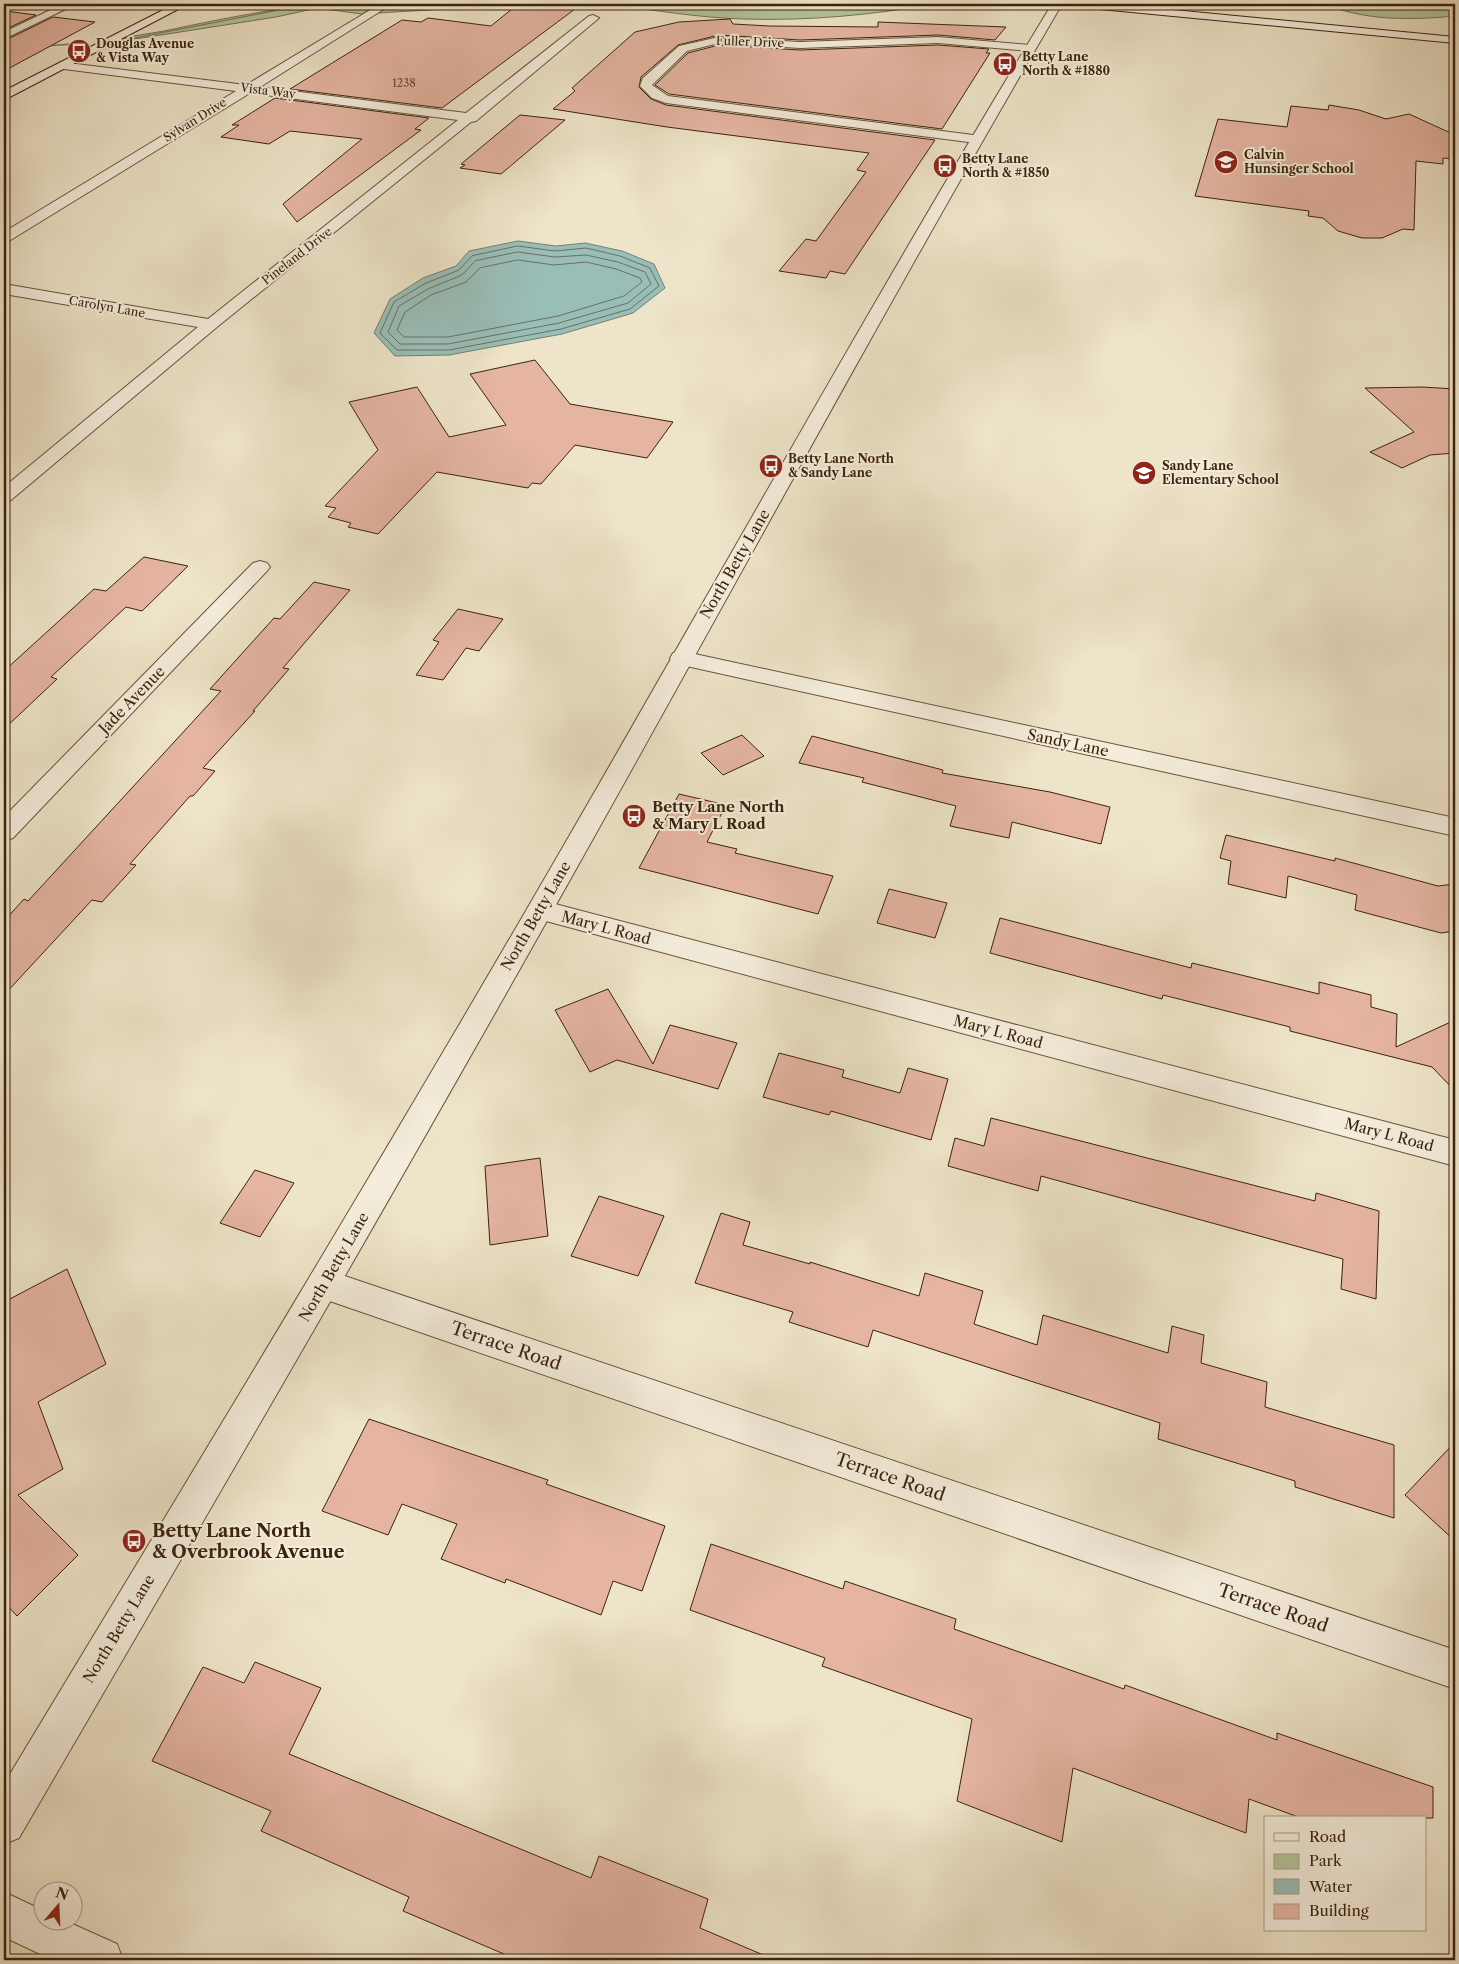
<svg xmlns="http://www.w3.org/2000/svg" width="1459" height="1964" viewBox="0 0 1459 1964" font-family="'Libre Caslon Text',serif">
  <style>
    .green { fill: #b4c59a; stroke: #787452 }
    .water { fill: #99beb8; stroke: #748072 }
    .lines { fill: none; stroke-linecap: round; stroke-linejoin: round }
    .shore { stroke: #6a7061; stroke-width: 1 }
    .stream { fill: #748072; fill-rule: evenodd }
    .building { fill: #e5b5a2; stroke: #3c230a }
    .minor-casing { stroke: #68533a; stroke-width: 2 }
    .tertiary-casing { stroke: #68533a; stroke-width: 2 }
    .secondary-casing { stroke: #3c230a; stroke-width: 2 }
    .minor { fill: #f4eddc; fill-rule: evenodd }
    .tertiary { fill: #f4eddc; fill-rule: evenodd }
    .secondary { fill: #f4eddc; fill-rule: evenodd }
    .labels { text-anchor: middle; stroke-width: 4; stroke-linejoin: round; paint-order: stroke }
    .far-number-label { font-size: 11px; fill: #664830 }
    .far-street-label { font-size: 12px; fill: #3c230a; stroke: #f4eddc }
    .far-poi-label { font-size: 12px; font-weight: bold; fill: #3c230a; stroke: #f4eddc; text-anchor: start }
    .street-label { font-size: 15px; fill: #3c230a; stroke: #f4eddc }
    .poi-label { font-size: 15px; font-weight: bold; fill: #3c230a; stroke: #f4eddc; text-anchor: start }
    .near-street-label { font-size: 18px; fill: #3c230a; stroke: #f4eddc }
    .near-poi-label { font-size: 18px; font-weight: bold; fill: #3c230a; stroke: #f4eddc; text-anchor: start }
  </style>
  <rect width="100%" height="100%" fill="#eee4c9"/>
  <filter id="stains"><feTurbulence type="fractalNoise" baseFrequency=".004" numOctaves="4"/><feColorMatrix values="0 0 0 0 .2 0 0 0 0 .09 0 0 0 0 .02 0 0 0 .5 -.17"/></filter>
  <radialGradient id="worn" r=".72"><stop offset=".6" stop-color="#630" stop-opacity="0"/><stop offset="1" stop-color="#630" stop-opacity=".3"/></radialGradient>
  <!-- green -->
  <path class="green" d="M317,4H379L362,14L317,8L276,17L116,42C130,35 148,34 164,31C215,20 266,10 317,4Z
    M394,4H532L378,13Z
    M608,4H934C872,15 808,21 745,19C700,18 653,10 608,4Z
    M1332,4H1455V16C1414,20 1369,21 1330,6Z"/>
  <!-- water -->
  <path class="water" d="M518,241L556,246L585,243L622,251L654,264L665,288L633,313L562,334L449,355L395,356L374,333L390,299L423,278L456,266L469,251Z"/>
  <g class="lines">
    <!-- shore -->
    <path class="shore" d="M518,246L555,251L586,248L620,256L650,268L659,286L630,309L561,329L449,350H397L380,333L394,302L426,283L459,270L472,256Z
      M518,252L555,257L586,255L618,262L645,272L651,284L628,303L559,323L448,344H400L388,332L399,306L428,289L462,275L475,261Z
      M518,260L554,265L586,262L616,269L640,278L642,282L624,296L558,316L448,337H404L397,330L405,312L431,295L466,282L480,268Z"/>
    <!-- stream -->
    <path class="stream" d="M306,4H313L133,39L131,38Z
      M721,4L813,6L911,4L813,8Z
      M86,42L87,44L39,47L37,46Z"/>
  </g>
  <!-- building -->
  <path class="building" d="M518,4L575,9L442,108L290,89L402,20L421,22L428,18L491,26Z
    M4,11H5L36,15L4,30Z
    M53,17L95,22L4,71V41Z
    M730,19L733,24L769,26L878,27V22L1006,27L995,40L938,35L800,40L719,35L678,45L641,77L639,87L651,99L666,105L935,140L845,274L830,271L826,278L779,271L806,239L816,241L866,172L857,170L869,153L667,127L553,109L575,91L572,88L635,32L679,22Z
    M719,45L800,50L938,45L989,49L986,53H990L942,129L669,94L655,85L688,53Z
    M275,98L429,118L415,129L421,130L297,222L283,204L362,139L290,131L269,144L221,137L239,125H232Z
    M1329,105L1359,110L1386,119L1409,114L1455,135V159L1443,158V164L1416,161L1414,230L1403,229L1382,238H1362L1338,231L1323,218L1308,216L1309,211L1195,196L1218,119L1287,127L1291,106L1328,110Z
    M520,115L565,120L501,174L460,168L465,165L461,164Z
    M535,360L570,404L673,422L647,458L575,445L541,484L532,483L528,488L437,472L378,534L348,527L351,523L328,517L336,508L325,506L378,450L349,402L417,387L449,437L506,425L470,374Z
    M1423,387L1455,389V453L1430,455L1402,468L1370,452L1414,432L1365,388Z
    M144,557L188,566L142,611L126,607L51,677L57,679L4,729V671L94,589L106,591Z
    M314,582L350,590L283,668L289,669L253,711H255L203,768L215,771L193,796H190L130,864L136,865L102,902L92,900L4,995V921L24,899L28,901L221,691L210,689L274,618L280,619Z
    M458,609L503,619L479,651L466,648L443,680L416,675L439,642L433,640Z
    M742,735L764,756L723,775L701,753Z
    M812,736L943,770L942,773L1050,792L1110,807L1101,844L1012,822L1009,838L950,826L956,806L862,782L864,778L799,763Z
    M679,794L726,805L707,842L737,849L735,853L833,876L818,914L639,868Z
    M1226,835L1335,861V858L1438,886L1455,884V931L1441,933L1355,910L1357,895L1288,876L1286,898L1228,884L1231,861L1220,858Z
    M889,889L947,903L935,938L877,923Z
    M1000,918L1191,968L1192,963L1319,994V982L1371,995V1007L1397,1014L1396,1047L1455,1020V1091L1432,1067L1290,1031V1027L1163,995L1162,999L990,953Z
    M608,989L653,1064L670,1025L737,1043L718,1089L617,1060L590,1072L555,1010Z
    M779,1053L844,1070L842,1077L900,1093L908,1068L948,1079L931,1140L831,1111L829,1115L763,1097Z
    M991,1118L1315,1201L1316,1193L1379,1211L1376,1299L1341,1289L1343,1259L1041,1176L1038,1191L948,1166L955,1138L984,1146Z
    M540,1158L548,1236L490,1245L485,1166Z
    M255,1170L294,1183L260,1237L220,1223Z
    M599,1196L664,1216L638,1276L571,1256Z
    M721,1213L750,1222L743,1245L810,1264V1262L919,1296L925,1273L983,1291L974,1324L1037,1345L1043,1315L1168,1353L1172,1326L1204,1335L1201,1363L1267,1382L1265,1407L1394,1445V1518L1295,1487V1481L1158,1439L1160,1423L873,1330L868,1347L789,1322L793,1312L695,1283Z
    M67,1269L106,1364L38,1402L63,1469L18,1495L78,1555L17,1616L4,1602V1302Z
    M369,1419L548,1480L546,1484L665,1526L642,1591L613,1581L601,1615L506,1579L505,1583L441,1559L457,1524L402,1504L388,1535L322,1511Z
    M1455,1442V1541L1405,1495Z
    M711,1544L843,1589L845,1581L956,1619L954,1629L1124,1689L1125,1685L1277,1740V1733L1433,1787V1818H1301L1249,1799L1246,1833L1073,1768L1062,1842L957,1801L972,1719L822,1666L825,1658L690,1610Z
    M255,1662L321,1688L289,1754L591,1878L599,1856L708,1899L700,1928L775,1960H518L403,1911L409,1897L261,1831L271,1811L152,1761L203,1667L244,1683Z"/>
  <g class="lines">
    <!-- minor casing -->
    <g class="minor-casing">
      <path id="minor" d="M4,4H37L32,7L4,9Z
        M63,4H76L4,39V32Z
        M380,4H392L260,87L466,113L589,16L593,15L599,18L476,121L471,122L217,327L11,500L4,502V487L198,327L4,294V284L208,319L458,120L250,93L9,241L4,242V232L236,91L64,69L60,68V62L246,85Z
        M719,37L800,42L938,37L1029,45L1035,48L1029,51L938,43L800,48L719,43L687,51L652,85L668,96L981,136L983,139L981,142L976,143L666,103L652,98L640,86L643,78L679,46Z
        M260,561L267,563L270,567L267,571L13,838L4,841V817L253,563Z
        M681,651L1455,818V836L673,663L670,658L673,653Z
        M540,900L1455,1140V1166L531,917L527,910L531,903Z
        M324,1269L1455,1650V1689L324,1299L312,1295L308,1284L312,1273Z
        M4,1892L42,1910V1922H68L117,1944L123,1960H53L4,1937Z"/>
    </g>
    <!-- tertiary casing -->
    <g class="tertiary-casing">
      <path id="tertiary" d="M1052,4H1062C885,306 720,614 548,919C375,1227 197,1532 19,1838L4,1844V1784C181,1491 359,1198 531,902C705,603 872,300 1052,4Z"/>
    </g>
    <!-- secondary casing -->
    <g class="secondary-casing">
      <path id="secondary" d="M175,4H188L4,100V91Z
        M1074,4H1111L1455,37V43L1079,7Z"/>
    </g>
    <!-- minor -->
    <use href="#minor" class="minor"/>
    <!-- tertiary -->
    <use href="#tertiary" class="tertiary"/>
    <!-- secondary -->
    <use href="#secondary" class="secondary"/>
  </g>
  <!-- icons -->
  <defs>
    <g id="bus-disc" transform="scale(1.25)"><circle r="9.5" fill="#8f2418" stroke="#f4eddc"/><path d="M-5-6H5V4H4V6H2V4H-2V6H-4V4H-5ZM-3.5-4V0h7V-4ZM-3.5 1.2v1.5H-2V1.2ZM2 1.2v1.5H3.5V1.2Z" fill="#fff"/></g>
    <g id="school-disc" transform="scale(1.25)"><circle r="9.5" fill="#8f2418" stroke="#f4eddc"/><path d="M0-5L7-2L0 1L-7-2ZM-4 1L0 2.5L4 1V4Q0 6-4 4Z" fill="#fff"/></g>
  </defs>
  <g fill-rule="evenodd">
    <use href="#bus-disc" x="79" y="51"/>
    <use href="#bus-disc" x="1005" y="64"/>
    <use href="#school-disc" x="1226" y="162"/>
    <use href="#bus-disc" x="945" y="166"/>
    <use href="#bus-disc" x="771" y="466"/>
    <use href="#school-disc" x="1144" y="473"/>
    <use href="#bus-disc" x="634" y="816"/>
    <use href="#bus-disc" x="134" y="1541"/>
  </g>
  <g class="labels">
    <!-- far-number labels -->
    <g class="far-number-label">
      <text x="404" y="87">1238</text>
    </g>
    <!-- far-street labels -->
    <g class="far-street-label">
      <text transform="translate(750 42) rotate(2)" y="4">Fuller Drive</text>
      <text transform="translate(268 91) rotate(7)" y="4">Vista Way</text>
      <text transform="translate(195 120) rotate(-32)" y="4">Sylvan Drive</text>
      <text transform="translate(297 256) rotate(-38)" y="4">Pineland Drive</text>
      <text transform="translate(107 307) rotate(10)" y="4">Carolyn Lane</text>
    </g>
    <!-- far-poi labels -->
    <g class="far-poi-label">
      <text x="96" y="48">Douglas Avenue<tspan x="96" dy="14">&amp; Vista Way</tspan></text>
      <text x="1022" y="61">Betty Lane<tspan x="1022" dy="14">North &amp; #1880</tspan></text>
      <text x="1244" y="159">Calvin<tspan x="1244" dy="14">Hunsinger School</tspan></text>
      <text x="962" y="163">Betty Lane<tspan x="962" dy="14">North &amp; #1850</tspan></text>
      <text x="788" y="463">Betty Lane North<tspan x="788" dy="14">&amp; Sandy Lane</tspan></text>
      <text x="1162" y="470">Sandy Lane<tspan x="1162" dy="14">Elementary School</tspan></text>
    </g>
    <!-- street labels -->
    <g class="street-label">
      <text transform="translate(735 564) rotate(-60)" y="5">North Betty Lane</text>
      <text transform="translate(132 700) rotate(-46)" y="5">Jade Avenue</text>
      <text transform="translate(1068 743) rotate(12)" y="5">Sandy Lane</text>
      <text transform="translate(536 916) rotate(-60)" y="5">North Betty Lane</text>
      <text transform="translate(606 928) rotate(15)" y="5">Mary L Road</text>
      <text transform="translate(998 1032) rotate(15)" y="5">Mary L Road</text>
      <text transform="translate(1389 1135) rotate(15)" y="5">Mary L Road</text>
      <text transform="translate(334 1267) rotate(-60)" y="5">North Betty Lane</text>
      <text transform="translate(119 1629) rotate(-59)" y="5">North Betty Lane</text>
    </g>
    <!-- poi labels -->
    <g class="poi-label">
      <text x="652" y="812">Betty Lane North<tspan x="652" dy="17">&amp; Mary L Road</tspan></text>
    </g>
    <!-- near-street labels -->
    <g class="near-street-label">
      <text transform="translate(506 1346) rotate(19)" y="6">Terrace Road</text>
      <text transform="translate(890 1477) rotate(19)" y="6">Terrace Road</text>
      <text transform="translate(1273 1608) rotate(19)" y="6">Terrace Road</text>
    </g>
    <!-- near-poi labels -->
    <g class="near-poi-label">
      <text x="152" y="1537">Betty Lane North<tspan x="152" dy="21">&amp; Overbrook Avenue</tspan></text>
    </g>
  </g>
  <!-- margin -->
  <rect width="1459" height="1964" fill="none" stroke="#eee4c9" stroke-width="20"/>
  <rect x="5" y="5" width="1449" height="1954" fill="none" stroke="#3c230a" stroke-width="2.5"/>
  <rect x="10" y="10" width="1439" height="1944" fill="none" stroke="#3c230a"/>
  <!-- legend -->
  <rect x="1264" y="1816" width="162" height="115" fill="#f4eddc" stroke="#aa9c88"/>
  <rect x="1274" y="1833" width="25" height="8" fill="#f4eddc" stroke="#aa9c88"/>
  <text x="1309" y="1842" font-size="15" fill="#3c230a">Road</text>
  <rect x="1274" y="1854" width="25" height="15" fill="#b4c59a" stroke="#aa9c88"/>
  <text x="1309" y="1866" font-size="15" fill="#3c230a">Park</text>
  <rect x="1274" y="1879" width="25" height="15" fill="#99beb8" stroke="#aa9c88"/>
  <text x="1309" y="1892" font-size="15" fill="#3c230a">Water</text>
  <rect x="1274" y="1904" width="25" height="15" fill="#e5b5a2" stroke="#aa9c88"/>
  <text x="1309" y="1916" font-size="15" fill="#3c230a">Building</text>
  <!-- north arrow -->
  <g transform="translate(58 1906) rotate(19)"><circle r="24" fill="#f4eddc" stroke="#aa9c88"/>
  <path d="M0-4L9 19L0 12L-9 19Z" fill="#8f2418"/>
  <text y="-8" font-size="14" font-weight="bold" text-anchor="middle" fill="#3c230a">N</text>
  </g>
  <rect width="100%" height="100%" filter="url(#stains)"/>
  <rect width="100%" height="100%" fill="url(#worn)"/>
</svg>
